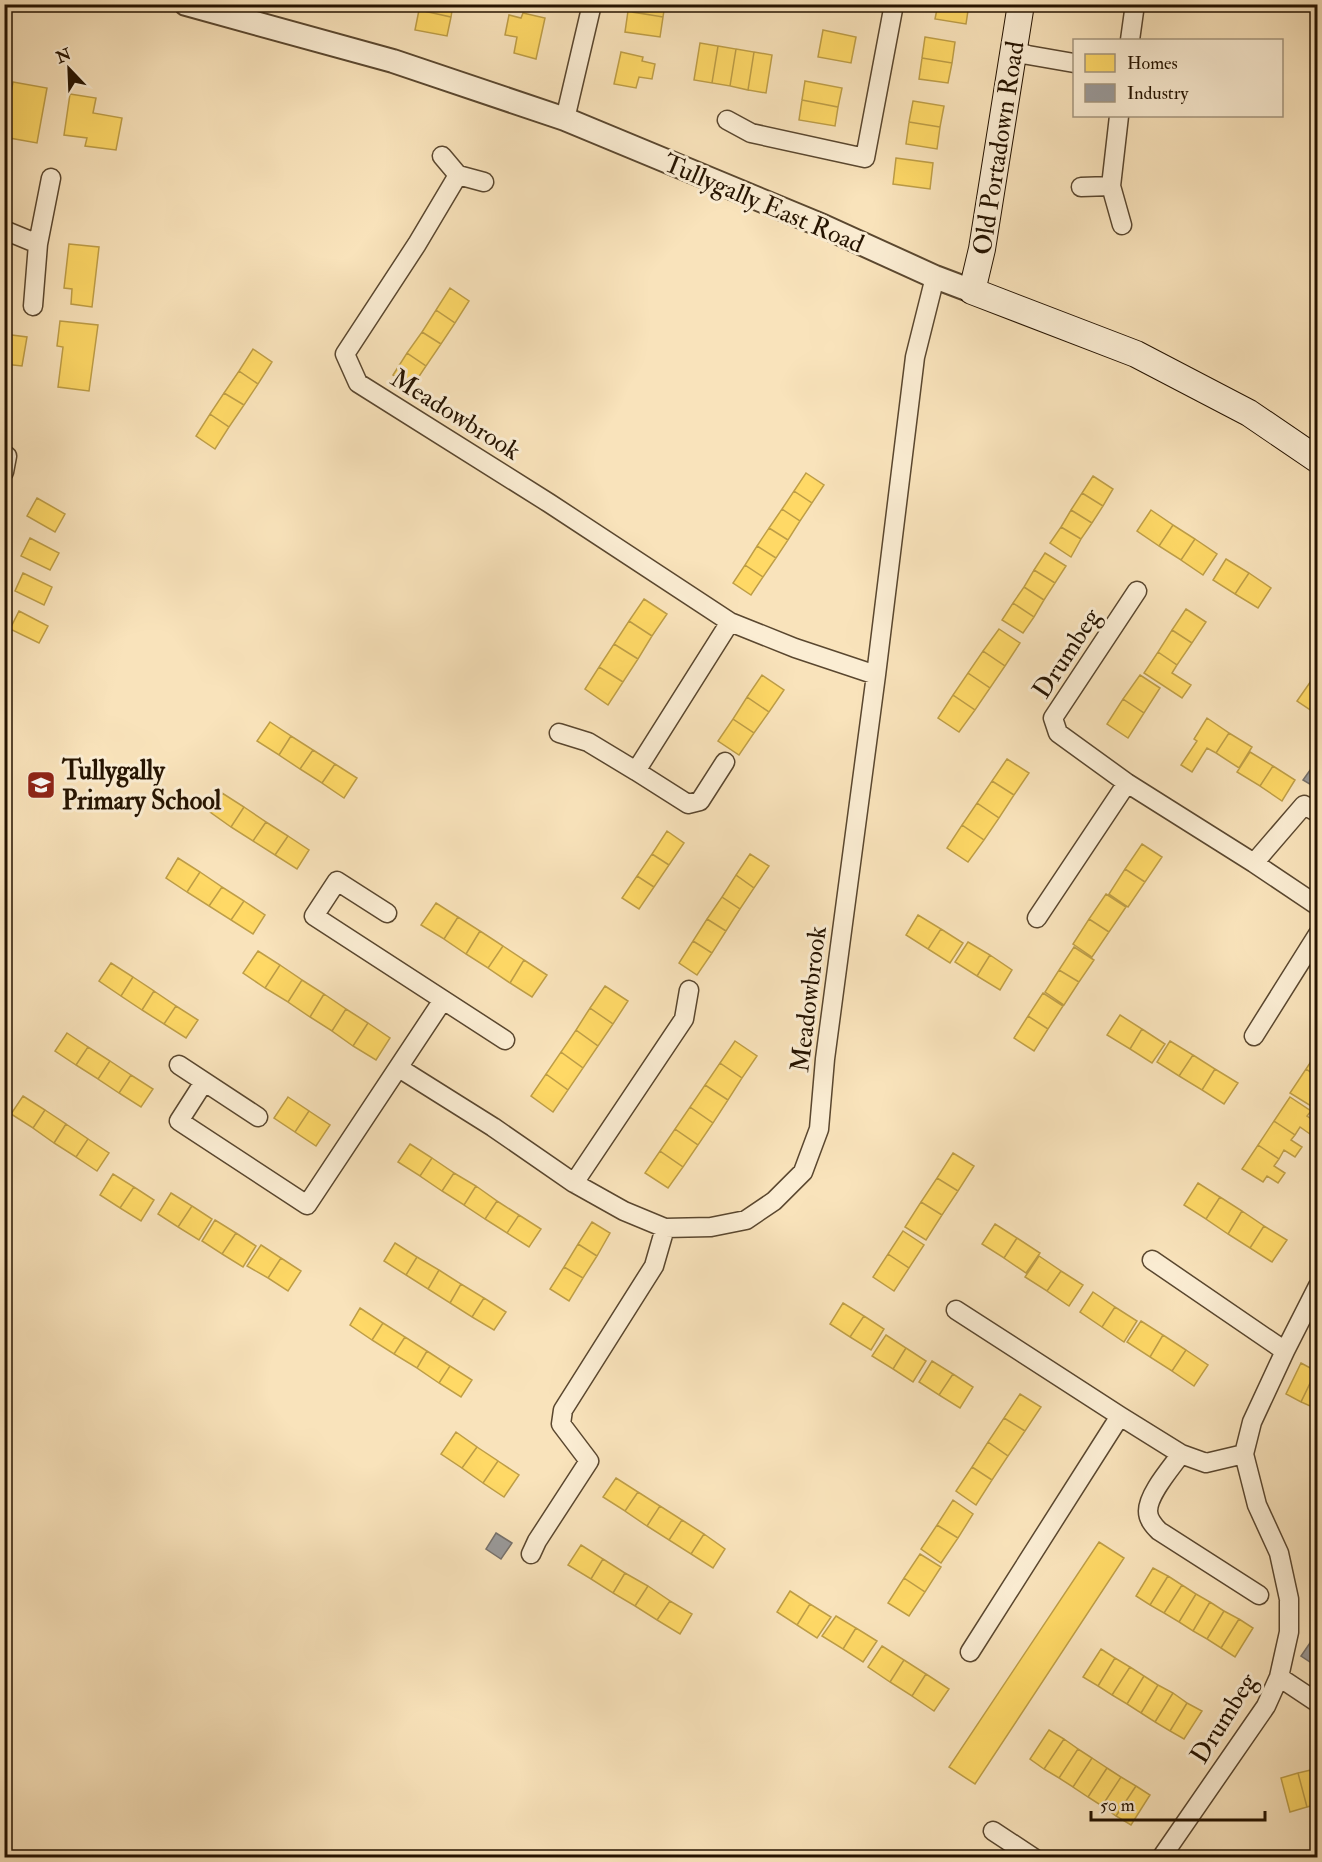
<svg xmlns="http://www.w3.org/2000/svg" width="1322" height="1862" viewBox="0 0 1322 1862" font-family="'IM FELL Double Pica',serif">
  <style>
    .homes { fill: #ffd966; stroke: #be9e47; stroke-width: 1.5 }
    .industry { fill: #999; stroke: #76716b; stroke-width: 1.5 }
    .lines { fill: none; stroke-linecap: round; stroke-linejoin: round }
    .minor-casing { stroke: #5a472f; stroke-width: 21 }
    .tertiary-casing { stroke: #5a472f; stroke-width: 26 }
    .secondary-casing { stroke: #251300; stroke-width: 28 }
    .minor { stroke: #fbedd3; stroke-width: 18 }
    .tertiary { stroke: #fbedd3; stroke-width: 22 }
    .secondary { stroke: #fbedd3; stroke-width: 26 }
    .labels { text-anchor: middle; stroke-width: 6; stroke-linejoin: round; paint-order: stroke }
    .street-label { font-size: 26px; fill: #251300; stroke: #fbedd3 }
    .poi-label { font-size: 26px; font-weight: bold; fill: #251300; stroke: #fbedd3; text-anchor: start }
  </style>
  <rect width="100%" height="100%" fill="#f9e3bb"/>
  <filter id="stains"><feTurbulence type="fractalNoise" baseFrequency=".00333" numOctaves="4"/><feColorMatrix values="0 0 0 0 .2 0 0 0 0 .09 0 0 0 0 .02 0 0 0 .5 -.17"/></filter>
  <radialGradient id="worn" r=".72"><stop offset=".6" stop-color="#630" stop-opacity="0"/><stop offset="1" stop-color="#630" stop-opacity=".3"/></radialGradient>
  <!-- homes -->
  <path class="homes" d="M420,4H453L451,17L419,10Z
    M633,4H665L663,17L632,12Z
    M938,4H969L966,24L935,19Z
    M419,10L451,17L447,36L415,30Z
    M628,11L663,17L660,37L625,32Z
    M523,13L545,18L536,59L514,53L517,37L505,35L509,15L521,18Z
    M823,30L856,37L851,63L818,57Z
    M925,37L955,42L952,63L922,58Z
    M700,43L718,46L712,83L694,80Z
    M718,46L736,49L730,86L712,83Z
    M736,49L754,52L748,90L730,86Z
    M621,52L643,57L642,61L655,64L652,79L639,77L636,88L614,84Z
    M754,52L772,55L766,93L748,90Z
    M922,58L952,63L948,83L919,79Z
    M805,81L842,88L838,107L802,100Z
    M13,82L47,88L37,143L4,137V128Z
    M70,94L96,98L93,113L122,118L116,150L85,146L87,138L64,135Z
    M802,100L838,107L835,126L799,120Z
    M913,101L944,106L940,127L909,122Z
    M909,122L940,127L937,149L906,144Z
    M896,158L933,163L930,189L893,184Z
    M69,244L99,247L92,307L71,304L72,289L64,288Z
    M450,288L469,301L455,323L436,310Z
    M436,310L455,323L441,344L422,332Z
    M60,321L98,325L89,391L58,387L63,347L57,346Z
    M422,332L441,344L426,366L407,353Z
    M4,334L27,337L22,366L4,364Z
    M253,349L272,362L258,384L239,371Z
    M407,353L426,366L412,387L393,375Z
    M239,371L258,384L244,405L224,393Z
    M224,393L244,405L229,427L210,414Z
    M210,414L229,427L215,449L196,436Z
    M806,473L824,485L812,503L794,491Z
    M1093,476L1113,489L1103,506L1082,493Z
    M794,491L812,503L800,521L782,509Z
    M1082,493L1103,506L1092,523L1071,510Z
    M37,498L65,514L55,532L27,516Z
    M782,509L800,521L788,540L769,528Z
    M1071,510L1092,523L1081,539L1061,527Z
    M1151,510L1173,525L1159,546L1137,531Z
    M1173,525L1195,539L1181,560L1159,546Z
    M1061,527L1081,539L1071,557L1050,543Z
    M769,528L788,540L776,558L757,546Z
    M30,538L59,553L50,570L21,556Z
    M1195,539L1217,554L1203,575L1181,560Z
    M757,546L776,558L763,577L745,565Z
    M1045,553L1066,566L1055,583L1034,570Z
    M1226,559L1249,573L1235,594L1213,580Z
    M745,565L763,577L751,595L733,583Z
    M1034,570L1055,583L1044,600L1024,587Z
    M23,573L52,587L44,605L15,591Z
    M1249,573L1271,588L1258,608L1235,594Z
    M1024,587L1044,600L1034,617L1013,603Z
    M644,599L667,614L652,636L629,621Z
    M1013,603L1034,617L1023,633L1002,620Z
    M1186,609L1206,622L1192,643L1172,630Z
    M19,611L48,626L39,643L10,629Z
    M629,621L652,636L638,659L614,644Z
    M999,629L1020,643L1005,666L983,651Z
    M1172,630L1192,643L1177,665L1158,652Z
    M614,644L638,659L623,682L599,667Z
    M983,651L1005,666L990,688L968,673Z
    M1158,652L1177,665L1172,673L1191,685L1182,698L1144,673Z
    M599,667L623,682L608,705L585,689Z
    M968,673L990,688L975,710L953,695Z
    M762,675L784,690L769,712L747,697Z
    M1140,675L1160,688L1144,713L1123,699Z
    M1311,681L1318,685V715L1297,701Z
    M953,695L975,710L959,732L938,718Z
    M747,697L769,712L754,733L733,719Z
    M1123,699L1144,713L1128,738L1107,724Z
    M1207,718L1229,733L1216,753L1207,748L1192,772L1181,765L1197,741L1194,739Z
    M733,719L754,733L739,755L718,741Z
    M270,722L291,736L279,755L257,741Z
    M1229,733L1252,747L1239,768L1216,753Z
    M291,736L313,750L300,769L279,755Z
    M313,750L335,764L322,783L300,769Z
    M1250,752L1273,766L1260,786L1237,772Z
    M1007,759L1029,773L1014,795L992,781Z
    M335,764L357,778L344,798L322,783Z
    M1273,766L1295,780L1282,801L1260,786Z
    M992,781L1014,795L999,818L977,803Z
    M222,793L244,807L231,827L210,812Z
    M977,803L999,818L984,840L962,825Z
    M244,807L266,822L253,841L231,827Z
    M266,822L288,836L275,855L253,841Z
    M962,825L984,840L968,862L947,848Z
    M667,831L684,843L669,865L652,854Z
    M288,836L309,850L297,869L275,855Z
    M1142,844L1162,857L1145,882L1125,869Z
    M652,854L669,865L654,887L637,876Z
    M750,854L769,866L754,888L736,875Z
    M178,858L200,872L187,892L166,878Z
    M1125,869L1145,882L1128,907L1109,894Z
    M200,872L222,887L209,906L187,892Z
    M736,875L754,888L740,909L722,897Z
    M637,876L654,887L639,909L622,898Z
    M222,887L244,901L231,920L209,906Z
    M1106,894L1126,907L1109,932L1089,919Z
    M722,897L740,909L726,931L707,919Z
    M244,901L265,915L253,934L231,920Z
    M436,903L458,917L444,939L421,925Z
    M918,915L941,929L928,949L906,935Z
    M458,917L480,931L466,954L444,939Z
    M707,919L726,931L712,953L693,941Z
    M1089,919L1109,932L1092,957L1073,944Z
    M941,929L963,943L950,963L928,949Z
    M480,931L503,946L488,968L466,954Z
    M693,941L712,953L697,975L679,963Z
    M968,942L990,955L977,976L955,962Z
    M503,946L524,960L510,983L488,968Z
    M1074,947L1094,960L1079,982L1059,970Z
    M258,951L280,965L265,988L243,973Z
    M990,955L1012,970L1000,990L977,976Z
    M524,960L547,975L532,997L510,983Z
    M111,963L133,977L121,996L99,981Z
    M280,965L302,980L288,1002L265,988Z
    M1059,970L1079,982L1064,1005L1045,992Z
    M133,977L154,991L142,1010L121,996Z
    M302,980L324,994L310,1017L288,1002Z
    M605,986L628,1001L613,1024L590,1008Z
    M154,991L176,1006L164,1024L142,1010Z
    M1043,993L1063,1006L1048,1029L1028,1016Z
    M324,994L346,1009L332,1031L310,1017Z
    M176,1006L198,1020L186,1038L164,1024Z
    M590,1008L613,1024L598,1046L576,1030Z
    M346,1009L368,1023L353,1046L332,1031Z
    M1120,1015L1142,1029L1130,1049L1107,1035Z
    M1028,1016L1048,1029L1034,1051L1014,1038Z
    M368,1023L390,1038L376,1060L353,1046Z
    M1142,1029L1165,1044L1152,1063L1130,1049Z
    M576,1030L598,1046L583,1068L561,1052Z
    M67,1033L88,1047L76,1065L55,1051Z
    M735,1041L757,1056L742,1078L720,1063Z
    M1170,1041L1193,1055L1179,1076L1157,1062Z
    M88,1047L110,1061L98,1079L76,1065Z
    M1318,1051V1077L1306,1069Z
    M561,1052L583,1068L568,1090L546,1074Z
    M1193,1055L1215,1069L1202,1090L1179,1076Z
    M110,1061L131,1075L119,1093L98,1079Z
    M720,1063L742,1078L728,1100L705,1085Z
    M1215,1069L1238,1083L1224,1104L1202,1090Z
    M1306,1069L1318,1077V1101L1315,1100L1311,1106L1290,1093Z
    M546,1074L568,1090L553,1112L531,1096Z
    M131,1075L153,1089L141,1107L119,1093Z
    M705,1085L728,1100L713,1123L690,1107Z
    M23,1096L45,1110L33,1128L11,1114Z
    M288,1097L309,1111L295,1132L274,1118Z
    M1290,1097L1311,1111L1307,1116L1317,1123L1310,1134L1300,1127L1295,1135L1274,1121Z
    M690,1107L713,1123L698,1145L675,1129Z
    M45,1110L66,1124L54,1143L33,1128Z
    M309,1111L330,1125L316,1146L295,1132Z
    M1274,1121L1295,1135L1291,1140L1302,1147L1295,1157L1284,1150L1279,1159L1258,1145Z
    M66,1124L88,1139L76,1157L54,1143Z
    M675,1129L698,1145L683,1167L660,1151Z
    M88,1139L109,1153L97,1171L76,1157Z
    M410,1144L432,1158L420,1176L398,1162Z
    M1258,1145L1279,1159L1274,1166L1285,1173L1278,1183L1267,1176L1263,1182L1242,1169Z
    M660,1151L683,1167L668,1188L645,1173Z
    M953,1153L974,1166L958,1191L937,1178Z
    M432,1158L454,1173L442,1191L420,1176Z
    M454,1173L476,1186L464,1205L442,1191Z
    M113,1174L134,1187L120,1208L100,1195Z
    M937,1178L958,1191L942,1215L921,1202Z
    M1198,1183L1220,1197L1206,1219L1184,1205Z
    M476,1186L497,1201L485,1219L464,1205Z
    M134,1187L154,1200L141,1221L120,1208Z
    M171,1193L192,1206L178,1227L158,1214Z
    M1220,1197L1242,1211L1228,1234L1206,1219Z
    M497,1201L519,1215L507,1233L485,1219Z
    M921,1202L942,1215L926,1240L905,1227Z
    M192,1206L212,1219L199,1240L178,1227Z
    M1242,1211L1264,1226L1250,1248L1228,1234Z
    M519,1215L541,1229L529,1247L507,1233Z
    M215,1220L236,1233L222,1254L202,1241Z
    M592,1222L610,1233L597,1256L578,1244Z
    M995,1224L1017,1238L1004,1258L982,1244Z
    M1264,1226L1287,1240L1272,1262L1250,1248Z
    M903,1231L924,1245L909,1268L888,1254Z
    M236,1233L256,1246L243,1267L222,1254Z
    M1017,1238L1040,1253L1026,1273L1004,1258Z
    M395,1243L417,1257L406,1275L384,1261Z
    M578,1244L597,1256L583,1278L564,1267Z
    M261,1245L281,1258L268,1278L247,1266Z
    M888,1254L909,1268L894,1291L873,1277Z
    M1039,1256L1061,1271L1047,1291L1025,1277Z
    M417,1257L439,1270L428,1289L406,1275Z
    M281,1258L301,1271L288,1291L268,1278Z
    M564,1267L583,1278L569,1301L550,1289Z
    M439,1270L461,1284L450,1303L428,1289Z
    M1061,1271L1083,1285L1069,1306L1047,1291Z
    M461,1284L484,1298L472,1317L450,1303Z
    M1093,1292L1115,1307L1102,1327L1080,1312Z
    M484,1298L506,1312L494,1330L472,1317Z
    M843,1303L864,1316L850,1337L830,1324Z
    M1115,1307L1137,1321L1124,1342L1102,1327Z
    M360,1308L383,1323L372,1340L350,1325Z
    M864,1316L884,1329L871,1350L850,1337Z
    M1141,1321L1163,1335L1150,1357L1127,1342Z
    M383,1323L405,1337L394,1354L372,1340Z
    M886,1335L906,1348L893,1369L872,1356Z
    M1163,1335L1186,1350L1172,1371L1150,1357Z
    M405,1337L427,1351L417,1368L394,1354Z
    M906,1348L926,1361L913,1382L893,1369Z
    M1186,1350L1208,1365L1194,1386L1172,1371Z
    M427,1351L450,1366L439,1383L417,1368Z
    M932,1361L953,1374L939,1395L919,1382Z
    M1301,1363L1316,1371L1301,1402L1286,1394Z
    M450,1366L472,1380L461,1397L439,1383Z
    M1316,1371H1318L1317,1409L1301,1402Z
    M953,1374L973,1387L960,1408L939,1395Z
    M1020,1394L1041,1407L1025,1431L1004,1418Z
    M1004,1418L1025,1431L1008,1456L988,1442Z
    M456,1432L477,1447L462,1468L441,1454Z
    M988,1442L1008,1456L992,1480L972,1467Z
    M477,1447L498,1461L483,1483L462,1468Z
    M498,1461L519,1475L504,1497L483,1483Z
    M972,1467L992,1480L976,1505L956,1491Z
    M616,1478L638,1492L625,1511L603,1497Z
    M638,1492L660,1506L647,1526L625,1511Z
    M953,1500L973,1514L958,1538L937,1525Z
    M660,1506L682,1520L669,1540L647,1526Z
    M682,1520L704,1534L691,1554L669,1540Z
    M937,1525L958,1538L941,1563L921,1549Z
    M704,1534L725,1549L713,1568L691,1554Z
    M1099,1542L1124,1558L975,1784L949,1767Z
    M581,1545L603,1559L591,1579L568,1565Z
    M920,1554L941,1567L925,1592L904,1578Z
    M603,1559L625,1573L613,1593L591,1579Z
    M1153,1568L1168,1576L1150,1605L1136,1596Z
    M625,1573L648,1586L635,1606L613,1593Z
    M1168,1576L1182,1585L1164,1613L1150,1605Z
    M904,1578L925,1592L909,1616L888,1603Z
    M1182,1585L1196,1594L1179,1622L1164,1613Z
    M648,1586L670,1601L657,1620L635,1606Z
    M790,1591L810,1604L797,1625L777,1612Z
    M1196,1594L1210,1602L1193,1631L1179,1622Z
    M670,1601L692,1614L680,1634L657,1620Z
    M1210,1602L1224,1611L1207,1639L1193,1631Z
    M810,1604L831,1617L817,1638L797,1625Z
    M1224,1611L1239,1619L1221,1648L1207,1639Z
    M836,1616L856,1628L843,1649L822,1636Z
    M1239,1619L1253,1628L1235,1657L1221,1648Z
    M856,1628L877,1641L863,1662L843,1649Z
    M882,1646L904,1660L890,1682L868,1667Z
    M1101,1649L1115,1658L1098,1686L1083,1677Z
    M1115,1658L1130,1667L1112,1695L1098,1686Z
    M904,1660L926,1674L912,1696L890,1682Z
    M1130,1667L1144,1676L1127,1704L1112,1695Z
    M926,1674L949,1689L934,1711L912,1696Z
    M1144,1676L1158,1685L1141,1713L1127,1704Z
    M1158,1685L1173,1693L1155,1722L1141,1713Z
    M1173,1693L1187,1703L1170,1731L1155,1722Z
    M1187,1703L1202,1711L1184,1739L1170,1731Z
    M1049,1730L1064,1739L1044,1769L1030,1759Z
    M1064,1739L1078,1749L1059,1778L1044,1769Z
    M1078,1749L1092,1758L1073,1787L1059,1778Z
    M1092,1758L1107,1768L1088,1797L1073,1787Z
    M1107,1768L1121,1777L1102,1806L1088,1797Z
    M1315,1769L1318,1779V1804L1307,1807L1298,1773Z
    M1298,1773L1307,1807L1290,1812L1281,1778Z
    M1121,1777L1136,1786L1116,1816L1102,1806Z
    M1136,1786L1150,1795L1131,1825L1116,1816Z"/>
  <!-- industry -->
  <path class="industry" d="M1313,766L1318,768V789L1303,780Z
    M496,1533L512,1543L501,1559L486,1549Z
    M1312,1640L1318,1643L1316,1666L1301,1656Z"/>
  <g class="lines">
    <!-- minor casing -->
    <g class="minor-casing">
      <path id="minor" d="M1130,40L1135,4
        M1014,51L1028,55L1074,63
        M1119,116L1111,186L1122,225
        M565,119L592,4
        M727,120L751,133L865,158L894,4
        M442,156L458,175L484,182
        M458,175L417,244L345,354L358,383L549,503L730,622L795,648L876,675
        M1081,187L1111,186
        M4,230L38,244L33,306
        M38,244L51,178
        M4,472L7,456
        M1137,591L1053,718L1058,733L1127,783L1254,863L1318,906
        M559,733L588,742L636,771L730,622
        M636,771L688,804L700,801L725,762
        M1254,863L1304,805L1318,813
        M387,913L337,881L314,916L505,1040
        M1037,918L1127,783
        M1254,1036L1318,934
        M179,1065L258,1117
        M399,1068L493,1127L574,1183L624,1211L665,1228L711,1227L746,1220L774,1201L803,1172L819,1129L825,1059L876,675L915,357L935,277
        M204,1082L179,1121L307,1205L443,1000
        M574,1183L684,1019L689,990
        M1152,1260L1285,1351
        M956,1310L1120,1416L1181,1454L1206,1463L1244,1454
        M1181,1454C1171,1468 1148,1494 1148,1511C1148,1519 1153,1525 1159,1531L1259,1595
        M531,1554L537,1541L589,1461L561,1424L563,1410L654,1266L665,1228
        M970,1652L1120,1416
        M1279,1677L1318,1703
        M993,1831L1034,1858
        M1161,1858L1266,1706L1279,1677L1289,1632V1599L1279,1553L1257,1505L1244,1454L1252,1422L1285,1351L1318,1286"/>
    </g>
    <!-- tertiary casing -->
    <g class="tertiary-casing">
      <path id="tertiary" d="M186,4L393,61L565,119L823,226L935,277L972,291"/>
    </g>
    <!-- secondary casing -->
    <g class="secondary-casing">
      <path id="secondary" d="M1021,4L982,249L972,291L1136,354L1249,413L1318,460"/>
    </g>
    <!-- minor -->
    <use href="#minor" class="minor"/>
    <!-- tertiary -->
    <use href="#tertiary" class="tertiary"/>
    <!-- secondary -->
    <use href="#secondary" class="secondary"/>
  </g>
  <!-- icons -->
  <defs>
    <g id="school-square" transform="scale(1.5)"><rect x="-9" y="-9" width="18" height="18" rx="4" fill="#8f2418" stroke="#fbedd3"/><path d="M0-5L7-2L0 1L-7-2ZM-4 1L0 2.5L4 1V4Q0 6-4 4Z" fill="#fff"/></g>
  </defs>
  <g fill-rule="evenodd">
    <use href="#school-square" x="41" y="785"/>
  </g>
  <g class="labels">
    <!-- street labels -->
    <g class="street-label">
      <text transform="translate(998 148) rotate(-81)" y="9">Old Portadown Road</text>
      <text transform="translate(764 203) rotate(23)" y="9">Tullygally East Road</text>
      <text transform="translate(456 414) rotate(32)" y="9">Meadowbrook</text>
      <text transform="translate(1066 653) rotate(-57)" y="9">Drumbeg</text>
      <text transform="translate(808 999) rotate(-83)" y="9">Meadowbrook</text>
      <text transform="translate(1223 1718) rotate(-58)" y="9">Drumbeg</text>
    </g>
    <!-- poi labels -->
    <g class="poi-label">
      <text x="62" y="779">Tullygally<tspan x="62" dy="30">Primary School</tspan></text>
    </g>
  </g>
  <!-- margin -->
  <rect width="1322" height="1862" fill="none" stroke="#f9e3bb" stroke-width="24"/>
  <rect x="6" y="6" width="1310" height="1850" fill="none" stroke="#251300" stroke-width="3"/>
  <rect x="12" y="12" width="1298" height="1838" fill="none" stroke="#251300" stroke-width="1.5"/>
  <!-- legend -->
  <rect x="1073" y="39" width="210" height="78" fill="#fbedd3" stroke="#a5967f" stroke-width="1.5"/>
  <rect x="1085" y="54" width="30" height="18" fill="#ffd966" stroke="#a5967f" stroke-width="1.5"/>
  <text x="1127" y="69" font-size="18" fill="#251300">Homes</text>
  <rect x="1085" y="84" width="30" height="18" fill="#999999" stroke="#a5967f" stroke-width="1.5"/>
  <text x="1127" y="99" font-size="18" fill="#251300">Industry</text>
  <!-- north arrow -->
  <g transform="translate(69 69) rotate(337)" stroke="#fbedd3" stroke-width="4.5" paint-order="stroke">
  <path d="M0-4.5L10 22L0 15L-10 22Z" fill="#251300"/>
  <text y="-9" font-size="16" font-weight="bold" text-anchor="middle" fill="#251300">N</text>
  </g>
  <!-- scale -->
  <path d="M1091 1811v9h174v-9" fill="none" stroke="#251300" stroke-width="3"/>
  <text x="1100" y="1811" font-size="18" fill="#251300" stroke="#fbedd3" stroke-width="4.5" paint-order="stroke">50 m</text>
  <rect width="100%" height="100%" filter="url(#stains)"/>
  <rect width="100%" height="100%" fill="url(#worn)"/>
</svg>
